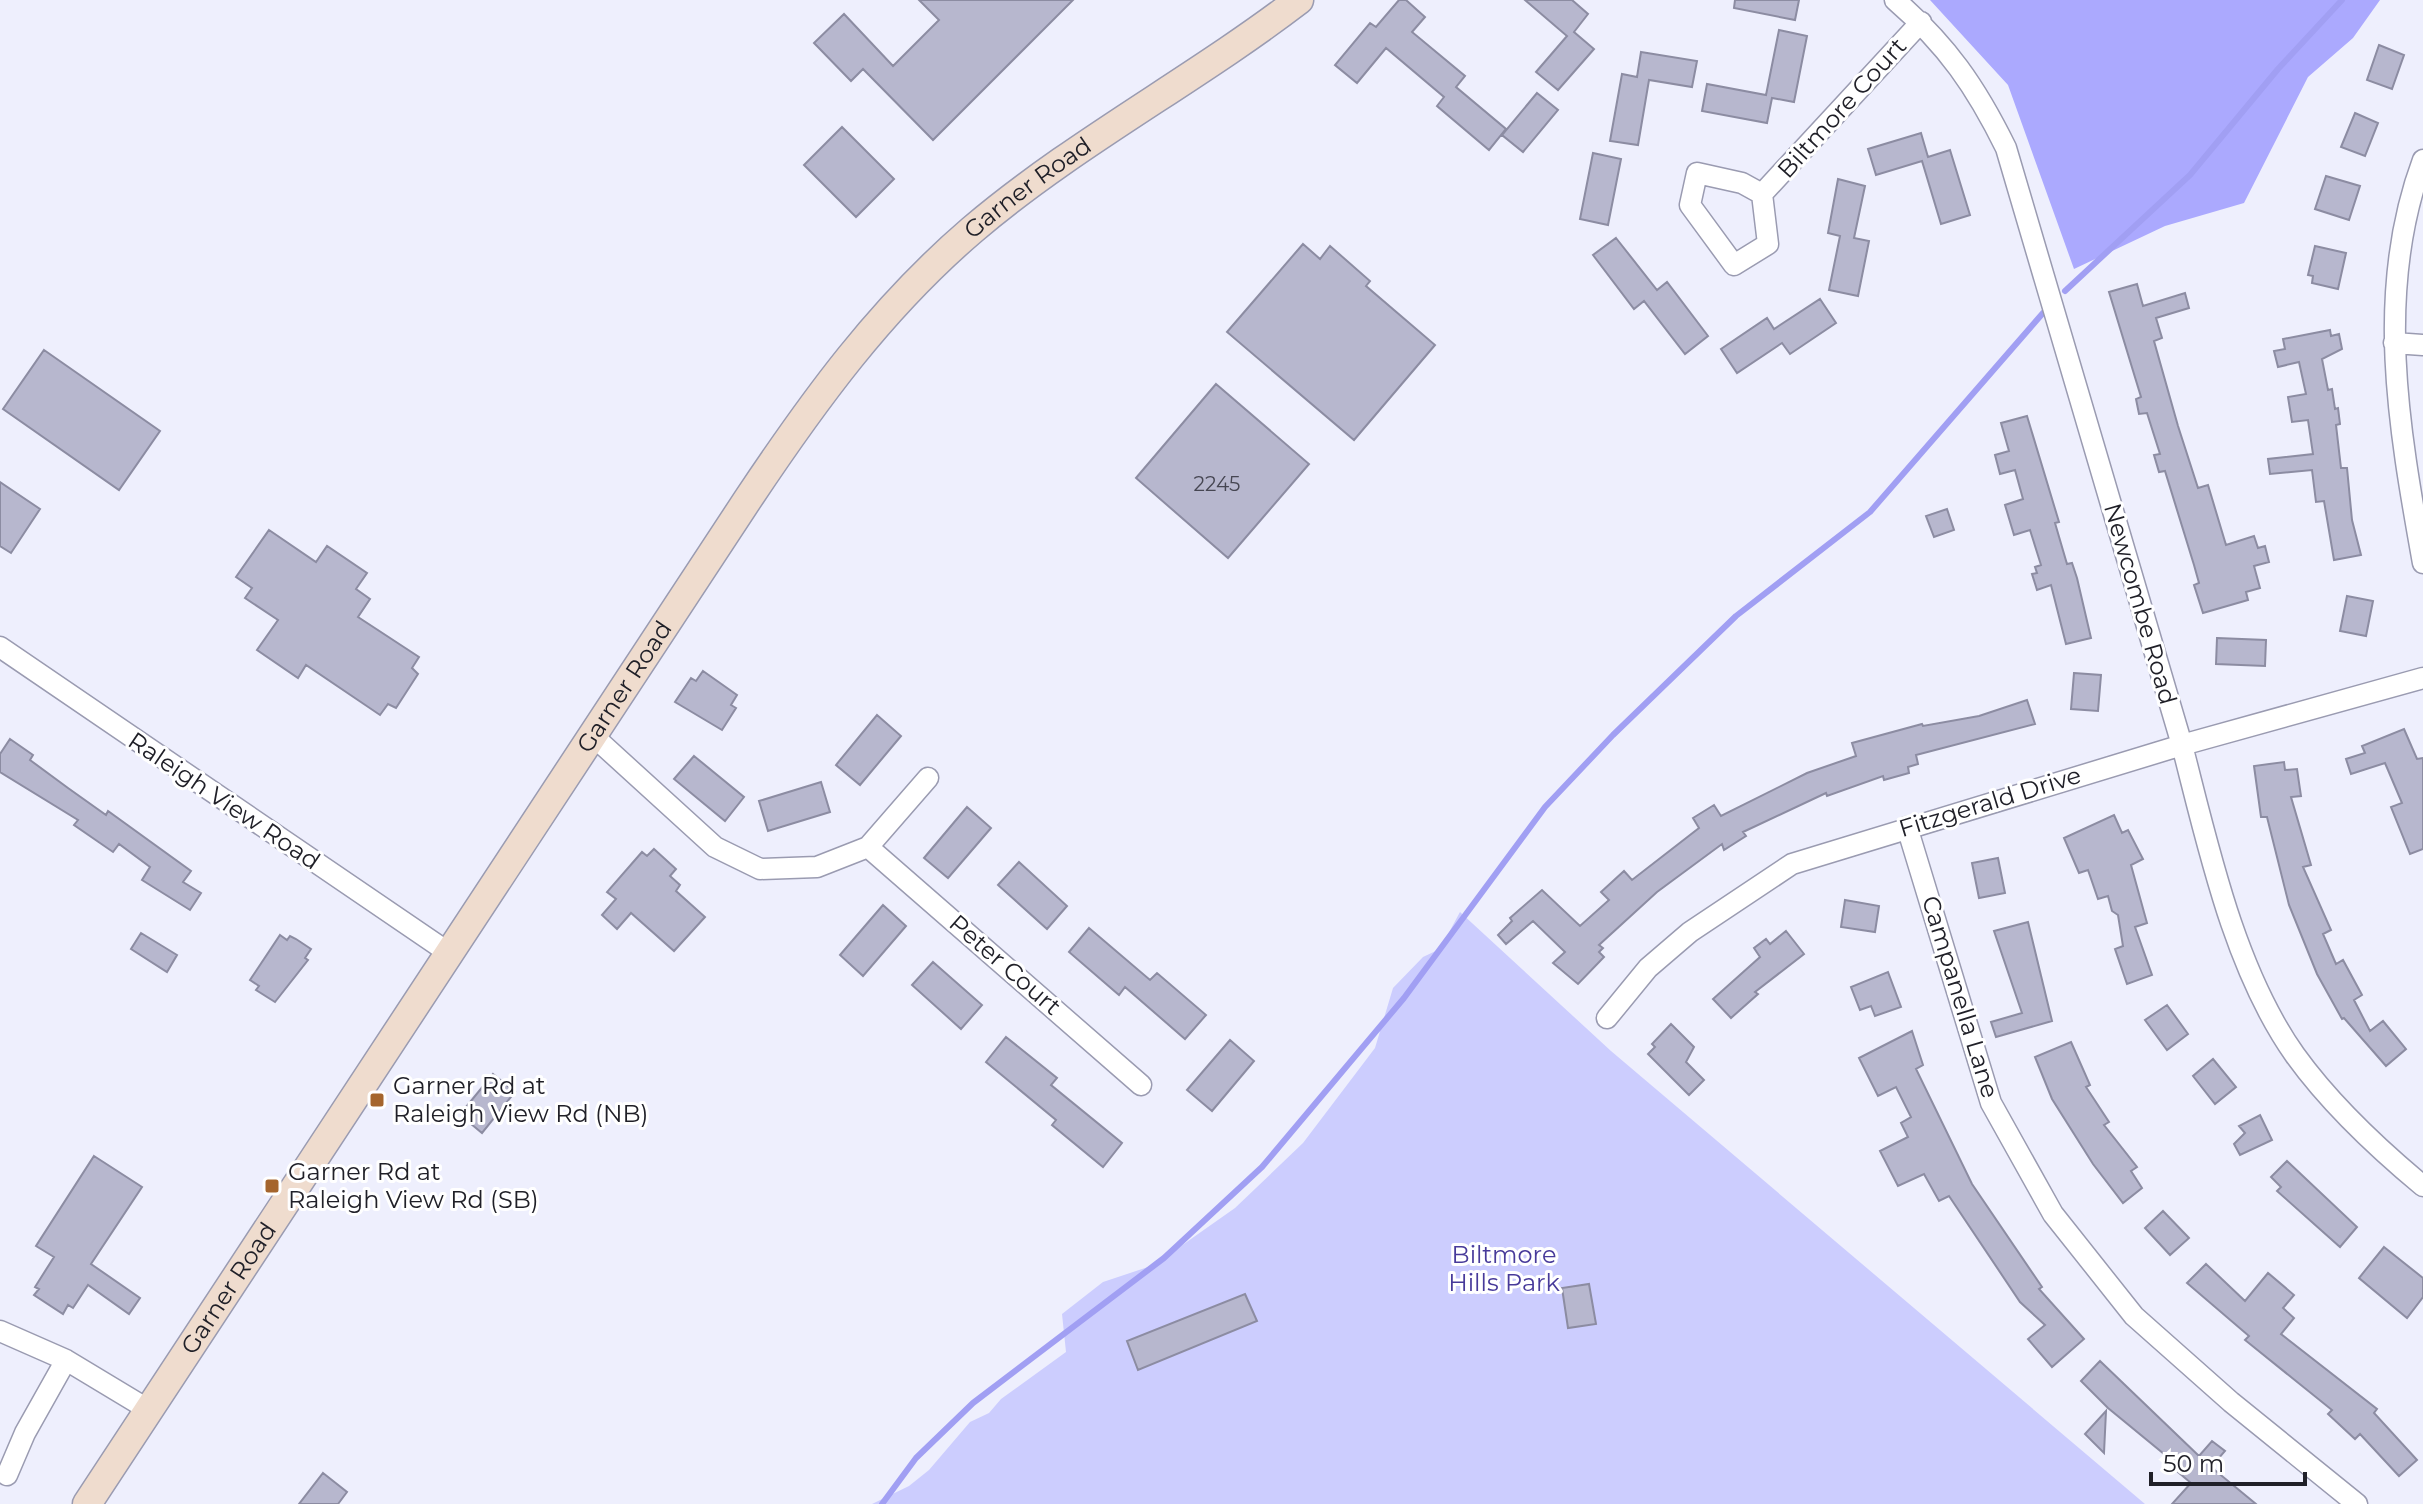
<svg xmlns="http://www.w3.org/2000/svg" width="2423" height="1504" viewBox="0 0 2423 1504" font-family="Montserrat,sans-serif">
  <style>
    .green { fill: #cccdfe }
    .forest { fill: #aba9fe }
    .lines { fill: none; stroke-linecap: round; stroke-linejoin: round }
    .stream { stroke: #a19ff3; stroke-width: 6 }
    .building { fill: #b7b7ce; stroke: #8c8ca2; stroke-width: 2 }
    .street-casing { stroke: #9a9bb1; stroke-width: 23 }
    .secondary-casing { stroke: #9a9bb1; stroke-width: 31 }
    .street { stroke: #fff; stroke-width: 20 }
    .secondary { stroke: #efdcce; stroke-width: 28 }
    .poi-dot { fill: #a5652d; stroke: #fff; stroke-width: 3 }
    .labels { text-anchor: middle; stroke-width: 6; stroke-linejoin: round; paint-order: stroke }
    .number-label { font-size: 20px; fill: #464652 }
    .street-label { font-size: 24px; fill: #202028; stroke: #fff }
    .poi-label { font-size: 24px; fill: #202028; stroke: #fff; text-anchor: start }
    .park-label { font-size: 24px; fill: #473a9a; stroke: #fff }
  </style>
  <rect width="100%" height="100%" fill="#eeeffd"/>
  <!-- green -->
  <path class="green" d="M1460,912L1611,1051L2145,1504H872L909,1486L929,1470L970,1422L989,1413L1001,1399L1066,1352L1062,1314L1103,1282L1154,1265L1235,1208L1303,1143L1375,1048L1393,988L1423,957L1440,949Z"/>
  <!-- forest -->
  <path class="forest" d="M1930,0H2380L2353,38L2308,77L2244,203L2165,226L2074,269L2008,85Z"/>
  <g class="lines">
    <!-- stream -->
    <path class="stream" d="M2065,291L2190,175L2278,69L2342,0
      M882,1504L916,1458L973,1403L1164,1258L1262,1167L1404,998L1545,807L1613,735L1736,616L1870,512L2043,313"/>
  </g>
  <!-- building -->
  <path class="building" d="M919,0H1073L933,140L863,69L851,81L814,43L844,14L893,66L939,20Z
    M1399,0H1406L1425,17L1412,32L1465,76L1456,87L1506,129L1489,150L1437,106L1444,97L1386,48L1357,83L1335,65L1370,23L1376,27Z
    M1525,0H1572L1588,14L1574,32L1594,49L1558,90L1536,72L1567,36Z
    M1735,0H1799L1795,20L1734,8Z
    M1779,30L1807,36L1794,102L1772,98L1767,123L1702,111L1707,84L1766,95Z
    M2379,45L2404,55L2392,89L2367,80Z
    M1641,52L1697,61L1692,87L1649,80L1638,145L1610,141L1622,74L1637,77Z
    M1537,93L1558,110L1523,152L1502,135Z
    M2355,113L2378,123L2365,156L2341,147Z
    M842,127L894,179L856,217L804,165Z
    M1921,133L1928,157L1950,150L1970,215L1941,224L1922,161L1876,175L1868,149Z
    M1593,153L1621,159L1608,225L1580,219Z
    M2326,176L2360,186L2349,220L2315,209Z
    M1838,179L1865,186L1854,238L1869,241L1858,296L1829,290L1840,236L1828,233Z
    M1616,238L1657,290L1667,282L1708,336L1685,354L1644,301L1634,309L1593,255Z
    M1303,244L1320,259L1330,246L1370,281L1366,286L1435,345L1354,440L1227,332Z
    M2315,246L2346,253L2338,289L2312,283L2313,276L2308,275Z
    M2137,284L2143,306L2185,293L2189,308L2156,318L2162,338L2154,341L2178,426L2198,488L2208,485L2226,545L2254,536L2258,548L2265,546L2269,562L2254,566L2260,588L2246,592L2248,600L2203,613L2194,585L2199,583L2194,565L2165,471L2159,472L2154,455L2160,454L2147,413L2139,414L2136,399L2141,397L2109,292Z
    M1820,299L1836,323L1790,354L1782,343L1737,373L1721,349L1767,318L1774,329Z
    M2330,330L2331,336L2339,334L2342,349L2322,359L2328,390L2332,389L2335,409L2338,408L2340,424L2336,425L2341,468H2347L2352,520L2361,555L2334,560L2324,501L2316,502L2312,470L2270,474L2268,459L2313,454L2308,420L2292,422L2288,397L2306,394L2299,362L2278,367L2274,351L2285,349L2283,339Z
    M44,350L160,431L119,490L3,409Z
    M1216,384L1309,464L1228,558L1136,478Z
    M2027,416L2059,522L2055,523L2067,564L2072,563L2077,578L2091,638L2066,644L2051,585L2037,590L2032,574L2037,573L2035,567L2041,565L2030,530L2014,535L2005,505L2023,499L2015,470L2000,474L1995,455L2009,451L2001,423Z
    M0,482L40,509L11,553L0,546Z
    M1947,509L1954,530L1934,537L1926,516Z
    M269,530L316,562L327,546L367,573L356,589L370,599L358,617L419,657L412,668L418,674L396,708L388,704L380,715L306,665L298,678L257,650L278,620L245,598L252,588L236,577Z
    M2347,596L2373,601L2366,636L2340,631Z
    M2217,638L2266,640L2265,666L2216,664Z
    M703,671L737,695L731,705L736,708L722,730L675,702L691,678L696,681Z
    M2074,673L2101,675L2098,711L2071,709Z
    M2027,700L2035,724L1916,755L1918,764L1908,767L1909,773L1884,780L1883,776L1827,796L1826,793L1743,832L1746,836L1724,850L1722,844L1657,892L1599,945L1603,948L1599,952L1604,957L1578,984L1553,963L1565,952L1533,921L1506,944L1498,935L1512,921L1510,918L1542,890L1580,926L1609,900L1601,892L1624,871L1632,880L1699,828L1693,818L1714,805L1721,816L1807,773L1856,756L1852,743L1922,724L1923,726L1979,716Z
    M877,715L901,736L860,785L836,765Z
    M2404,729L2417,759L2423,758V849L2410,854L2391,807L2402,803L2385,763L2351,774L2346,759L2365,753L2362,746Z
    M10,739L33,755L30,760L68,788L106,815L108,811L191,871L183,882L201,893L190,910L142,880L150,867L119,844L113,852L74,825L78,820L0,772V754Z
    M694,756L744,797L725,821L674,779Z
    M2284,762L2285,770L2297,769L2301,796L2291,797L2311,865L2303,867L2331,930L2323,934L2336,964L2343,960L2362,995L2354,1000L2370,1031L2383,1021L2406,1049L2386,1066L2344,1018L2342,1019L2317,974L2289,905L2267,817H2261L2254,766Z
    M821,782L830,812L768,831L759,801Z
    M967,807L991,828L948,878L924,858Z
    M2114,815L2122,833L2128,830L2143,859L2131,865L2147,923L2135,927L2152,975L2127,984L2115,949L2123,946L2118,915L2112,911L2108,896L2098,899L2088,870L2079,873L2064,838Z
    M654,849L676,869L670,876L680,885L676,891L705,917L674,951L631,913L617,929L602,915L616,899L607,892L642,852L647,856Z
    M1998,858L2005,893L1979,898L1972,863Z
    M1019,862L1067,906L1047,929L998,885Z
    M1845,900L1879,906L1875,932L1841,927Z
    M883,905L906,926L863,976L840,955Z
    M2028,922L2052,1021L1996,1037L1991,1022L2022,1013L1994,931Z
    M1089,928L1150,980L1157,973L1206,1015L1185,1039L1125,987L1119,995L1069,952Z
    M1786,931L1804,954L1755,992L1758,994L1731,1018L1713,999L1760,957L1754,948L1766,939L1770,944Z
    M141,933L177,955L167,972L131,949Z
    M280,935L287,940L290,936L296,939L311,949L305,958L308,960L275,1002L256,990L259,986L250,980Z
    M933,962L982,1005L961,1029L912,985Z
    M1888,972L1901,1007L1875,1016L1871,1006L1860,1010L1851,987Z
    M2167,1005L2188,1034L2167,1050L2145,1020Z
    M1671,1024L1694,1047L1686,1062L1704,1080L1689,1095L1648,1054L1655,1047L1652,1044Z
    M1912,1031L1923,1065L1916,1069L1972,1184L2042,1287L2039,1289L2084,1339L2052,1367L2028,1339L2045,1325L2020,1302L1949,1196L1939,1201L1924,1174L1898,1186L1880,1151L1908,1137L1901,1123L1911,1117L1896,1087L1878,1096L1859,1058Z
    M1006,1037L1057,1078L1051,1085L1122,1143L1103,1167L1052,1125L1056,1120L986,1062Z
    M1230,1040L1254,1061L1212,1111L1187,1090Z
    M2071,1042L2090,1085L2086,1087L2109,1122L2104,1125L2137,1167L2131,1171L2142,1188L2123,1203L2093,1164L2052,1099L2035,1057Z
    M2213,1059L2236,1087L2215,1104L2193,1076Z
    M493,1074L515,1092L482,1133L465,1119L471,1112L466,1107Z
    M2260,1115L2272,1140L2240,1155L2234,1144L2245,1133L2239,1126Z
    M94,1156L142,1187L91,1264L140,1298L129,1314L88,1285L73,1308L68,1305L63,1314L34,1295L39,1289L35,1287L54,1257L36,1246Z
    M2287,1161L2357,1227L2340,1247L2277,1191L2281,1187L2271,1177Z
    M2163,1211L2189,1238L2170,1255L2145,1228Z
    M2384,1247L2423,1278V1297L2407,1318L2359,1278Z
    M2206,1264L2245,1301L2268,1273L2294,1295L2283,1308L2294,1318L2281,1334L2377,1409L2374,1413L2417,1460L2399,1476L2360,1434L2355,1439L2328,1414L2332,1410L2245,1340L2249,1336L2187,1283Z
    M1589,1284L1596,1324L1568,1328L1562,1288Z
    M1245,1294L1257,1321L1138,1370L1127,1341Z
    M2100,1361L2199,1456L2212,1441L2225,1451L2211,1467L2256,1504H2172L2191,1483L2178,1472L2181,1468L2108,1408L2081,1381Z
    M2106,1411L2104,1453L2085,1434Z
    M323,1473L347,1492L338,1504H299Z"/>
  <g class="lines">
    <!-- street casing -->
    <g class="street-casing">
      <path id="street" d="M1895,0C1947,45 1976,87 2006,148L2182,745C2208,846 2234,969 2295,1055C2331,1105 2376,1147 2423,1186
        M2423,160C2374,291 2399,429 2423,563
        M1762,194L1742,183L1697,173L1690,205L1734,265L1768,244L1762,194L1921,22
        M2394,343L2423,345
        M0,647L449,953
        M592,735L715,847L760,869L817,867L868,847L928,778
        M1907,827L1991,1103L2053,1214L2134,1316L2231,1402L2357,1504
        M868,847L1141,1085
        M1607,1018L1648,968L1690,932L1792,864L2182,745L2423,678
        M0,1331L66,1360L149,1410
        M7,1475L25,1433L66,1360"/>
    </g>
    <!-- secondary casing -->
    <g class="secondary-casing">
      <g id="secondary">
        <path id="s1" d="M87,1504L748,499C814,400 881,308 972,230C1073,144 1193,81 1299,0"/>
      </g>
    </g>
    <!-- street -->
    <use href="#street" class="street"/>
    <!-- secondary -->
    <use href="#secondary" class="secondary"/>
  </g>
  <!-- markers -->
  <g class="poi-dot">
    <rect x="369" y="1092" width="16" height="16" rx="4"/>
    <rect x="264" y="1178" width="16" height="16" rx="4"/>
  </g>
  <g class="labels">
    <!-- number labels -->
    <g class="number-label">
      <text x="1217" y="491">2245</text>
    </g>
    <!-- street labels -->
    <g class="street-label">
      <text transform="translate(1842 108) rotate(-48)" y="8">Biltmore Court</text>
      <text dy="8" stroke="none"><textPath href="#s1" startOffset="1624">Garner Road</textPath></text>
      <text transform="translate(2140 604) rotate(74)" y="8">Newcombe Road</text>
      <text dy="8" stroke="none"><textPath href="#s1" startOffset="978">Garner Road</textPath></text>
      <text transform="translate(224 801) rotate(34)" y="8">Raleigh View Road</text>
      <text transform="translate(1990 802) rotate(-17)" y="8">Fitzgerald Drive</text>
      <text transform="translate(1005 965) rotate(41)" y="8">Peter Court</text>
      <text transform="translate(1960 997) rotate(73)" y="8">Campanella Lane</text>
      <text dy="8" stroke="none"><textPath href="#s1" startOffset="258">Garner Road</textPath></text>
    </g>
    <!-- poi labels -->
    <g class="poi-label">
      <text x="393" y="1094">Garner Rd at<tspan x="393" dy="28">Raleigh View Rd (NB)</tspan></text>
      <text x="288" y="1180">Garner Rd at<tspan x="288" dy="28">Raleigh View Rd (SB)</tspan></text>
    </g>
    <!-- park labels -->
    <g class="park-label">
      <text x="1504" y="1263">Biltmore<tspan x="1504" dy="28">Hills Park</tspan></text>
    </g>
  </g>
  <!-- scale -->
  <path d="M2151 1472v12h154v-12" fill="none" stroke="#202028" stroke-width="4"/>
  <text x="2163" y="1472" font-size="24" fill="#202028" stroke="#ffffff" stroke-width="6" paint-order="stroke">50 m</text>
</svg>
